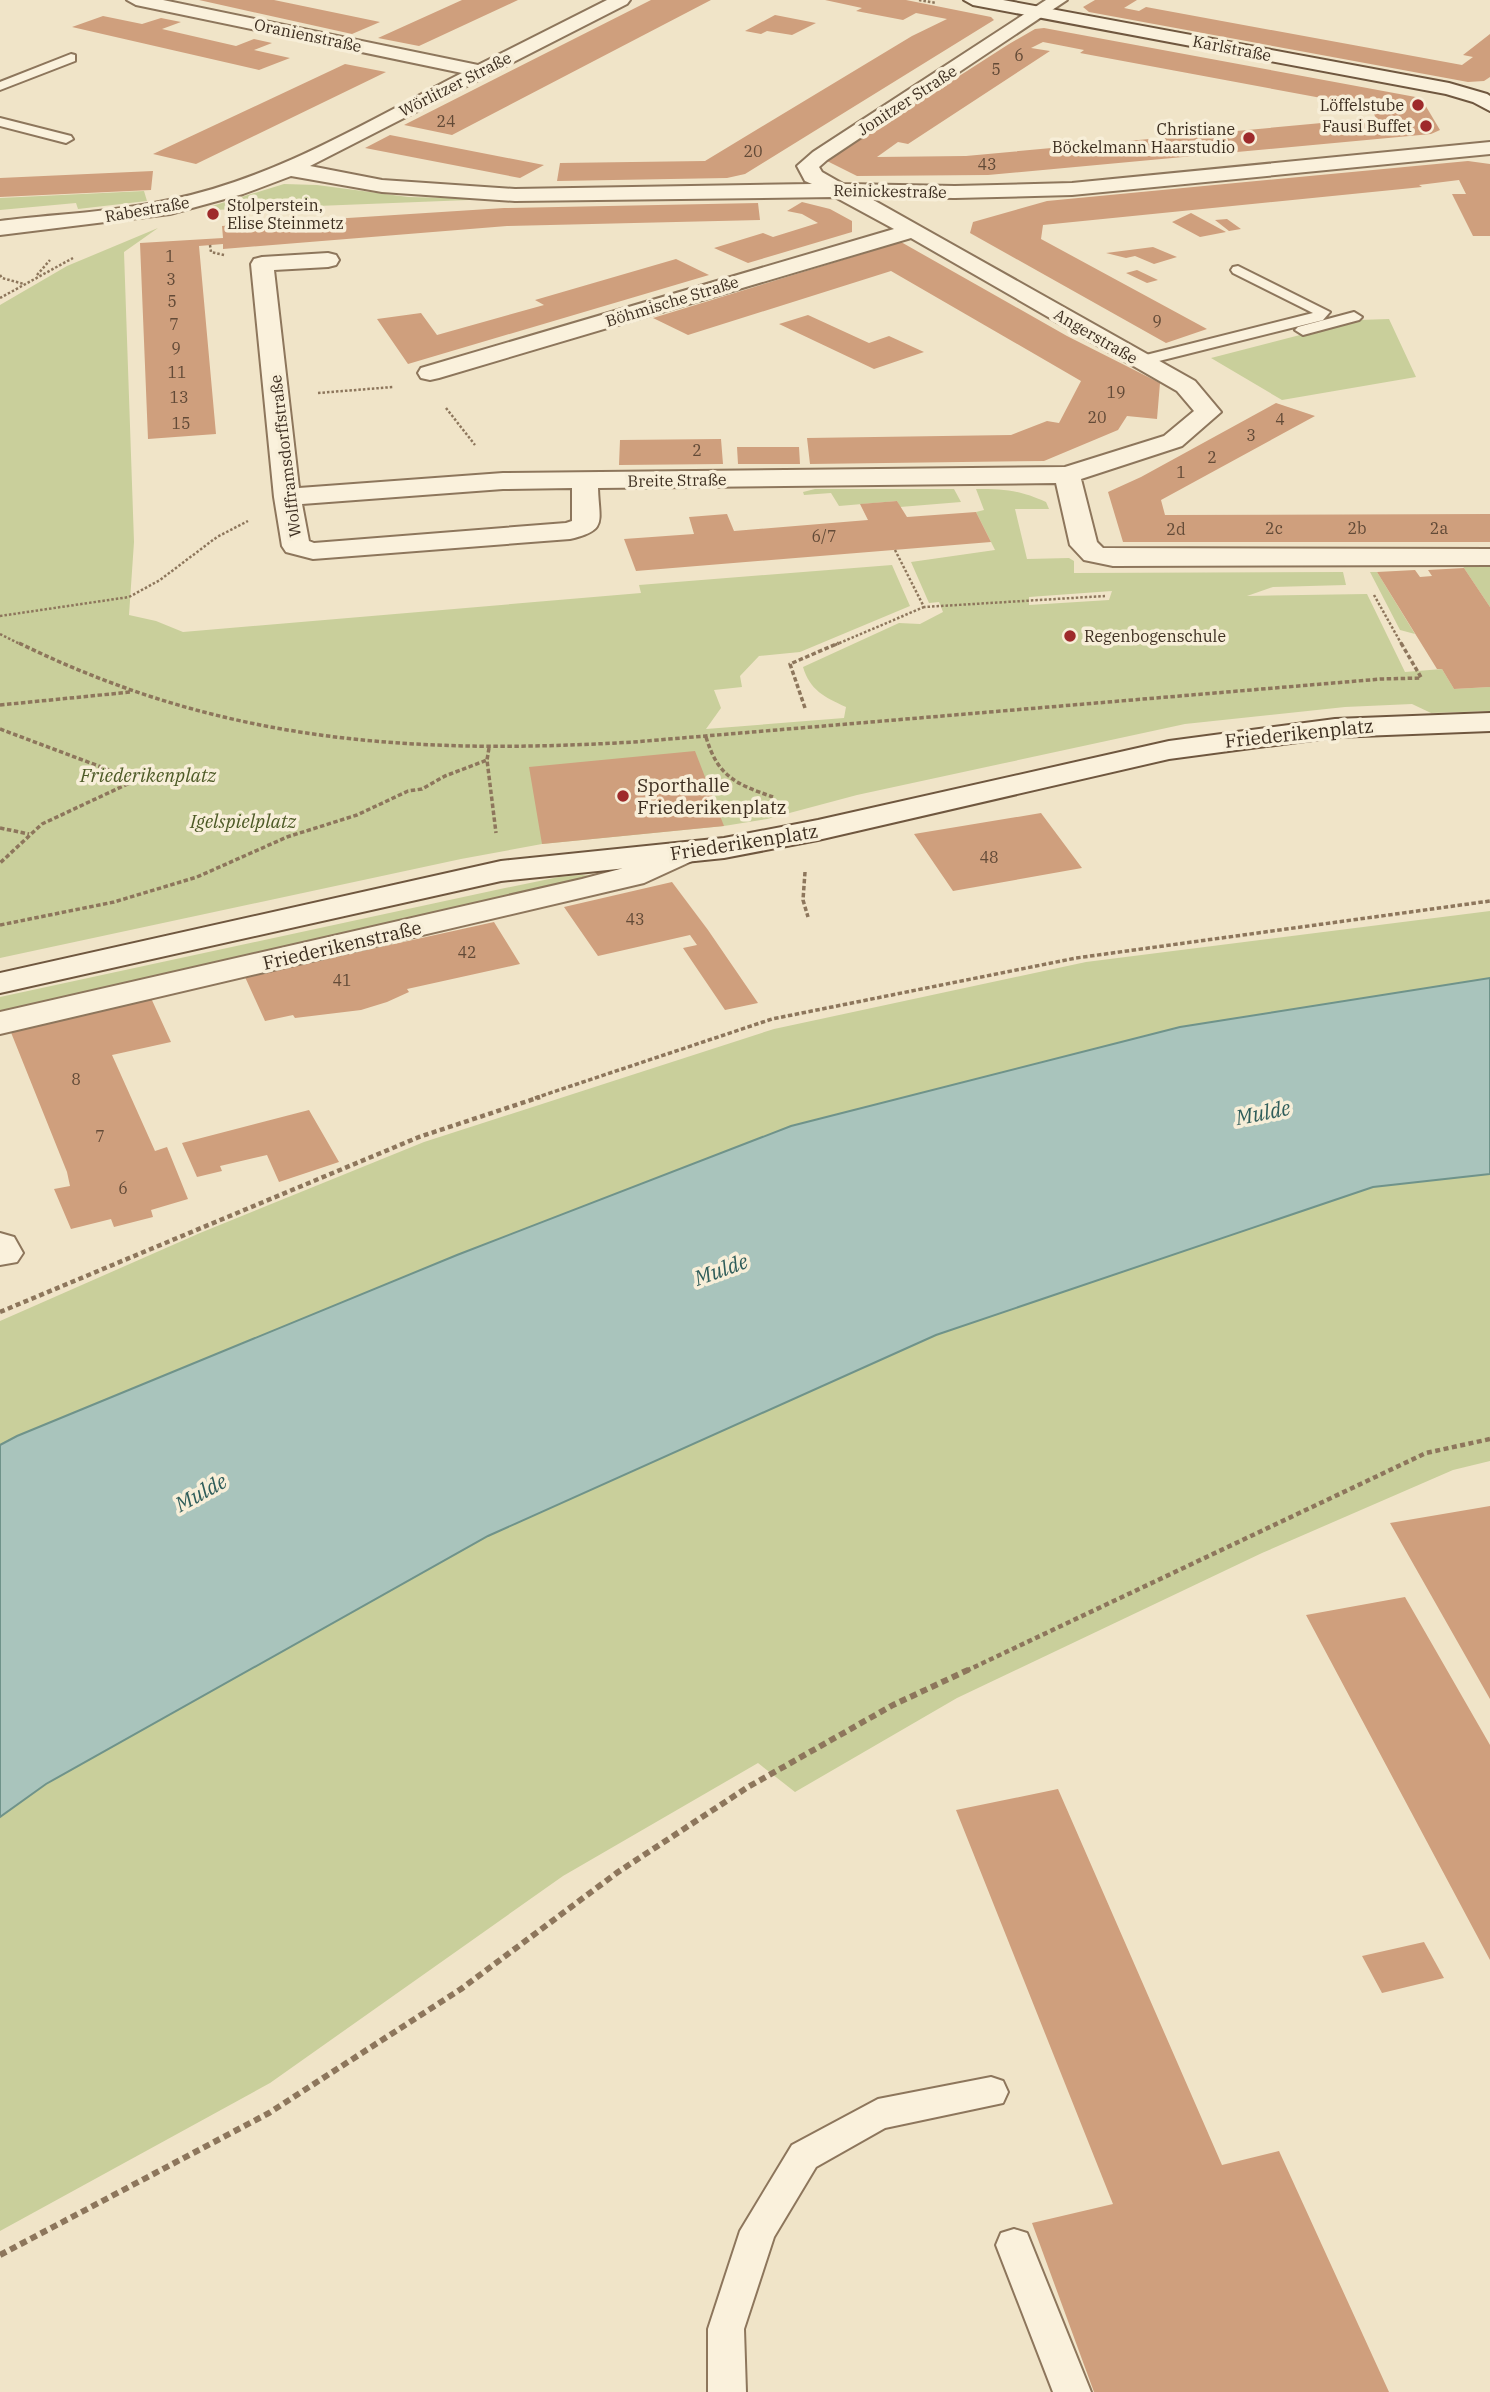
<svg xmlns="http://www.w3.org/2000/svg" width="1490" height="2392" viewBox="0 0 1490 2392" font-family="'IBM Plex Serif',serif">
  <style>
    .green { fill: #c9cf9b; fill-rule: evenodd }
    .water { fill: #a9c4bc; stroke: #6f938a; stroke-width: 2 }
    .building { fill: #cf9f7d; fill-rule: evenodd }
    .lines { fill: none; stroke-linecap: round; stroke-linejoin: round }
    .lane-casing { stroke: #8d765c; stroke-width: 4 }
    .street-casing { stroke: #8d765c; stroke-width: 4 }
    .secondary-casing { stroke: #6f573f; stroke-width: 4 }
    .path-far3 { stroke: #8d765c; stroke-width: 2.5; stroke-dasharray: 2.5 2; stroke-linecap: butt }
    .path-far2 { stroke: #8d765c; stroke-width: 3.5; stroke-dasharray: 4.5 2.5; stroke-linecap: butt }
    .path-far1 { stroke: #8d765c; stroke-width: 4.5; stroke-dasharray: 5 3.5; stroke-linecap: butt }
    .path { stroke: #8d765c; stroke-width: 6; stroke-dasharray: 7 4.5; stroke-linecap: butt }
    .lane { fill: #faf1dc; fill-rule: evenodd }
    .street { fill: #faf1dc; fill-rule: evenodd }
    .secondary { fill: #faf1dc; fill-rule: evenodd }
    .poi-dot { fill: #9e2a2b; stroke: #f7eed8; stroke-width: 2.5 }
    .labels { text-anchor: middle; stroke-width: 7; stroke-linejoin: round; paint-order: stroke }
    .far-street-label { font-size: 16px; fill: #3d2e20; stroke: #f7eed8 }
    .number-label { font-size: 16px; fill: #624a37 }
    .far-poi-label { font-size: 16px; fill: #3d2e20; stroke: #f7eed8; text-anchor: end }
    .street-label { font-size: 19px; fill: #3d2e20; stroke: #f7eed8 }
    .park-label { font-size: 19px; font-style: italic; fill: #4d5a26; stroke: #f7eed8 }
    .poi-label { font-size: 19px; fill: #3d2e20; stroke: #f7eed8; text-anchor: start }
    .water-label { font-size: 21px; font-style: italic; fill: #2f5d5a; stroke: #f7eed8 }
  </style>
  <rect width="100%" height="100%" fill="#f0e4c8"/>
  <!-- green -->
  <path class="green" d="M284,184L317,185L408,197L494,199L213,210L209,207Z
    M144,191L147,201L78,209L76,203L0,210V198Z
    M158,228L124,252L134,542L129,615L156,621L183,632L641,593L639,585L892,565L910,606L800,652L759,656L740,676L742,687L714,690L721,708L706,729L844,718L846,707C824,697 810,690 803,667L899,623L920,624L943,612L939,602L929,603L911,562L995,550L976,512L984,510L976,489C1005,489 1019,490 1046,502L1049,509H1015L1027,559L1069,558L1074,561V573L1343,572L1346,585L1273,587L1247,596L1367,594L1405,672L1442,669L1454,689L1490,687V711L1431,713L1412,704L1345,707L1185,724L857,795L767,819L724,826L542,844L461,859L0,958V305L67,266ZM1112,591L1109,600L1029,605V597Z
    M1389,319L1416,377L1282,400L1211,358L1358,320Z
    M815,489H954L961,502L900,507L897,501L839,506L831,493L804,495L803,492Z
    M1461,563H1490V607L1464,568Z
    M1370,572H1377L1415,634L1400,630Z
    M582,875L601,877L0,1015V997L505,888L559,877Z
    M1490,911V978L1180,1027L791,1126L17,1436L0,1445V1321L200,1233L424,1142L774,1029L1086,962Z
    M1490,1174V1461L1453,1470L1262,1553L957,1698L795,1792L758,1763L563,1876L270,2083L0,2231V1817L46,1784L488,1536L936,1335L1373,1187Z"/>
  <!-- water -->
  <path class="water" d="M1490,978V1174L1373,1187L936,1335L488,1536L46,1784L0,1817V1445L17,1436L457,1255L791,1126L1180,1027Z"/>
  <!-- building -->
  <path class="building" d="M199,0H274L380,22L352,34Z
    M462,0H518L419,46L378,38Z
    M651,0H711L452,135L404,125Z
    M825,0H906L991,17L994,20L745,174L727,178L557,181L560,163L705,161L912,36L947,19L916,13L903,20L856,11L862,8Z
    M1095,0H1137L1124,8L1139,11L1146,7L1462,65L1473,57L1463,55L1490,34V77L1484,81L1468,82L1089,12L1083,7Z
    M775,15L816,23L792,35L767,31L761,34L745,31Z
    M103,16L142,24L161,18L181,22L162,29L236,46L254,39L272,43L254,50L290,58L259,70L72,27Z
    M1044,28L1421,98L1440,130L1431,134L988,175L857,176L827,161L1009,44L1035,29ZM1043,42L1084,50L1080,53L1370,107L1376,118L966,156L877,157L898,142L908,144L1050,51L1031,48Z
    M345,64L386,72L196,164L153,154Z
    M390,135L544,165L520,178L365,148Z
    M1468,161L1490,164V236H1473L1452,194H1466L1459,180L1419,185L1422,187L1043,225L1041,239L1207,329L1166,343L970,233L973,222L1047,201Z
    M153,171L151,190L0,197V178Z
    M802,202L830,209L852,221V232L748,263L714,248L763,233L773,237L818,223L802,214L787,211Z
    M758,203L760,220L507,226L223,249V244L199,246L216,434L148,439L140,243L223,238L222,226L504,208Z
    M1191,213L1226,232L1200,237L1172,222Z
    M1227,219L1241,229L1229,231L1215,220Z
    M901,242L1067,336L1160,383L1157,419L1127,416L1118,430L1044,461L810,464L807,438L1011,435L1047,421L1059,423L1081,381L891,271L688,335L653,318Z
    M1153,247L1177,257L1154,264L1135,256L1126,258L1106,253Z
    M676,259L709,275L408,364L377,319L421,313L437,335L544,305L535,300Z
    M1137,270L1158,280L1147,283L1126,273Z
    M808,315L869,343L889,336L924,352L874,369L779,324Z
    M1276,403L1315,416L1161,500L1165,515L1490,514V542H1123L1108,492L1141,477Z
    M721,439L723,464L619,465L620,440Z
    M737,447H799L800,464H738Z
    M897,501L907,517L976,512L991,542L636,571L624,539L694,534L689,517L727,514L734,531L868,520L860,504Z
    M1464,568L1490,607V687L1454,689L1442,669H1437L1377,572L1415,570L1420,577L1432,576L1428,570Z
    M695,751L724,826L542,844L529,767Z
    M1041,813L1082,868L953,891L914,834Z
    M672,882L708,930L758,1003L725,1010L683,948L697,945L690,935L598,956L564,907Z
    M494,922L520,964L407,989L409,992L387,1002L361,1010L295,1018L293,1015L265,1021L245,977Z
    M151,998L171,1042L112,1055L155,1151L167,1147L188,1199L151,1210L153,1217L114,1227L111,1219L71,1229L54,1189L70,1186L67,1172L10,1030Z
    M309,1110L339,1162L279,1182L267,1155L220,1166L222,1171L197,1177L182,1143Z
    M1490,1506V1699L1390,1523Z
    M1405,1597L1490,1745V1960L1306,1615Z
    M1058,1789L1222,2165L1279,2151L1389,2392H1094L1032,2223L1113,2204L956,1810Z
    M1424,1942L1444,1978L1382,1993L1362,1956Z"/>
  <g class="lines">
    <!-- lane casing -->
    <g class="lane-casing">
      <path id="lane" d="M71,54L75,55V61L0,90V82Z
        M0,118L71,136L73,139L66,143L0,126Z
        M1238,266L1330,312L1323,320L1139,366L1134,364L1131,361L1134,358L1313,313L1233,273L1231,270L1233,267Z
        M1354,312L1362,317L1359,320L1303,335L1295,330L1298,327Z
        M991,2077L1003,2081L1008,2092L1003,2103L885,2128L816,2167L774,2237L744,2329L746,2392H708V2329L740,2231L792,2145L878,2099Z
        M1014,2229L1027,2233L1091,2392H1053L996,2245L1001,2233Z"/>
    </g>
    <!-- street casing -->
    <g class="street-casing">
      <path id="street" d="M127,0H163L478,65L607,0H630L627,4L310,166L382,180L515,189L812,184L805,181L797,166L813,152L1046,0H1067L827,160L819,167L822,172L843,184L955,186L1072,183L1490,142V154L1072,195L955,198L868,197L1195,381L1221,412L1182,446L1081,479L1097,542L1103,548L1490,549V565L1113,566L1084,560L1070,545L1056,483L598,488C599,522 608,530 570,539L313,559L286,552L282,546L274,497L251,264L254,259L262,257L328,253L336,255L339,260L336,265L328,267L274,270L299,488L503,473L1065,467L1164,436L1194,411L1177,391L911,238L439,378L430,380L421,378L418,373L421,368L894,229L835,197L515,201L382,192L291,176L243,194L170,214L0,235V221C56,214 114,212 169,200C274,179 368,121 462,73L136,5ZM572,488V521L566,523L314,543L309,541L302,504L503,489Z
        M680,844L692,847L696,854L692,861L644,883L0,1034V1012L582,879L620,869Z
        M0,1233L14,1237L23,1253L17,1262L0,1265Z"/>
    </g>
    <!-- secondary casing -->
    <g class="secondary-casing">
      <path id="secondary" d="M964,0H1003L1449,83L1487,94L1490,96V111L1473,102L1446,94L973,5Z
        M1490,713V731L1335,737L1169,759L818,840L724,858L501,881L0,993V973L501,861L724,838L818,820L1169,741L1335,719Z"/>
    </g>
    <!-- path-far3 -->
    <path class="path-far3" d="M919,0L936,3
      M210,245L211,252L224,255
      M0,275L2,278L24,284
      M37,275L50,260
      M0,298L73,258
      M318,393L393,387
      M446,408L475,445
      M895,550L924,607L1105,596
      M1374,595L1402,645
      M0,616L129,597L160,580L217,537L248,521
      M0,634L22,645
      M835,645L924,607"/>
    <!-- path-far2 -->
    <path class="path-far2" d="M19,643C223,743 411,755 634,742L1381,679L1421,678
      M1401,643L1422,679
      M0,705L131,692
      M805,708L790,664L839,643
      M0,729L136,780L42,824L0,863
      M706,737C718,777 736,784 773,797
      M489,748L487,760L496,833
      M0,828L29,834
      M805,872L803,900L808,917
      M0,925L114,902L197,877L287,837L357,815L408,791L422,789L445,776L487,760
      M535,1098L772,1019L1076,958L1490,901"/>
    <!-- path-far1 -->
    <path class="path-far1" d="M0,1312L419,1137L540,1097
      M966,1671L1426,1453L1490,1439"/>
    <!-- path -->
    <path class="path" d="M0,2255L269,2113L461,1989L618,1872L748,1787L893,1705L970,1669"/>
    <!-- lane -->
    <use href="#lane" class="lane"/>
    <!-- street -->
    <use href="#street" class="street"/>
    <!-- secondary -->
    <use href="#secondary" class="secondary"/>
  </g>
  <!-- markers -->
  <g class="poi-dot">
    <circle cx="1418" cy="105" r="7"/>
    <circle cx="1426" cy="126" r="7"/>
    <circle cx="1249" cy="138" r="7"/>
    <circle cx="213" cy="214" r="7"/>
    <circle cx="1070" cy="636" r="7"/>
    <circle cx="623" cy="796" r="7"/>
  </g>
  <g class="labels">
    <!-- far-street labels -->
    <g class="far-street-label">
      <text transform="translate(308 35) rotate(12)" y="6">Oranienstraße</text>
      <text transform="translate(1232 48) rotate(11)" y="6">Karlstraße</text>
      <text transform="translate(455 84) rotate(-27)" y="6">Wörlitzer Straße</text>
      <text transform="translate(907 100) rotate(-33)" y="6">Jonitzer Straße</text>
      <text transform="translate(890 191) rotate(1)" y="6">Reinickestraße</text>
      <text transform="translate(147 209) rotate(-10)" y="6">Rabestraße</text>
      <text transform="translate(672 301) rotate(-17)" y="6">Böhmische Straße</text>
      <text transform="translate(1096 336) rotate(30)" y="6">Angerstraße</text>
      <text transform="translate(285 456) rotate(-97)" y="6">Wolfframsdorffstraße</text>
      <text transform="translate(677 480) rotate(-1)" y="6">Breite Straße</text>
    </g>
    <!-- number labels -->
    <g class="number-label">
      <text x="1019" y="61">6</text>
      <text x="996" y="75">5</text>
      <text x="446" y="127">24</text>
      <text x="753" y="157">20</text>
      <text x="987" y="170">43</text>
      <text x="170" y="262">1</text>
      <text x="171" y="285">3</text>
      <text x="172" y="307">5</text>
      <text x="1157" y="327">9</text>
      <text x="174" y="330">7</text>
      <text x="176" y="354">9</text>
      <text x="177" y="378">11</text>
      <text x="1116" y="398">19</text>
      <text x="179" y="403">13</text>
      <text x="1097" y="423">20</text>
      <text x="1280" y="425">4</text>
      <text x="181" y="429">15</text>
      <text x="1251" y="441">3</text>
      <text x="697" y="456">2</text>
      <text x="1212" y="463">2</text>
      <text x="1181" y="478">1</text>
      <text x="1274" y="534">2c</text>
      <text x="1357" y="534">2b</text>
      <text x="1439" y="534">2a</text>
      <text x="1176" y="535">2d</text>
      <text x="824" y="542">6/7</text>
      <text x="989" y="863">48</text>
      <text x="635" y="925">43</text>
      <text x="467" y="958">42</text>
      <text x="342" y="986">41</text>
      <text x="76" y="1085">8</text>
      <text x="100" y="1142">7</text>
      <text x="123" y="1194">6</text>
    </g>
    <!-- far-poi labels -->
    <g class="far-poi-label">
      <text x="1404" y="111">Löffelstube</text>
      <text x="1412" y="132">Fausi Buffet</text>
      <text x="1235" y="135">Christiane<tspan x="1235" dy="18">Böckelmann Haarstudio</tspan></text>
      <text x="227" y="211" text-anchor="start">Stolperstein,<tspan x="227" dy="18">Elise Steinmetz</tspan></text>
      <text x="1084" y="642" text-anchor="start">Regenbogenschule</text>
    </g>
    <!-- street labels -->
    <g class="street-label">
      <text transform="translate(1299 733) rotate(-6)" y="7">Friederikenplatz</text>
      <text transform="translate(744 842) rotate(-9)" y="7">Friederikenplatz</text>
      <text transform="translate(342 945) rotate(-13)" y="7">Friederikenstraße</text>
    </g>
    <!-- park labels -->
    <g class="park-label">
      <text x="148" y="782">Friederikenplatz</text>
      <text x="243" y="828">Igelspielplatz</text>
    </g>
    <!-- poi labels -->
    <g class="poi-label">
      <text x="637" y="792">Sporthalle<tspan x="637" dy="22">Friederikenplatz</tspan></text>
    </g>
    <!-- water labels -->
    <g class="water-label">
      <text transform="translate(1263 1113) rotate(-11)" y="7">Mulde</text>
      <text transform="translate(721 1270) rotate(-20)" y="7">Mulde</text>
      <text transform="translate(201 1493) rotate(-29)" y="7">Mulde</text>
    </g>
  </g>
</svg>
